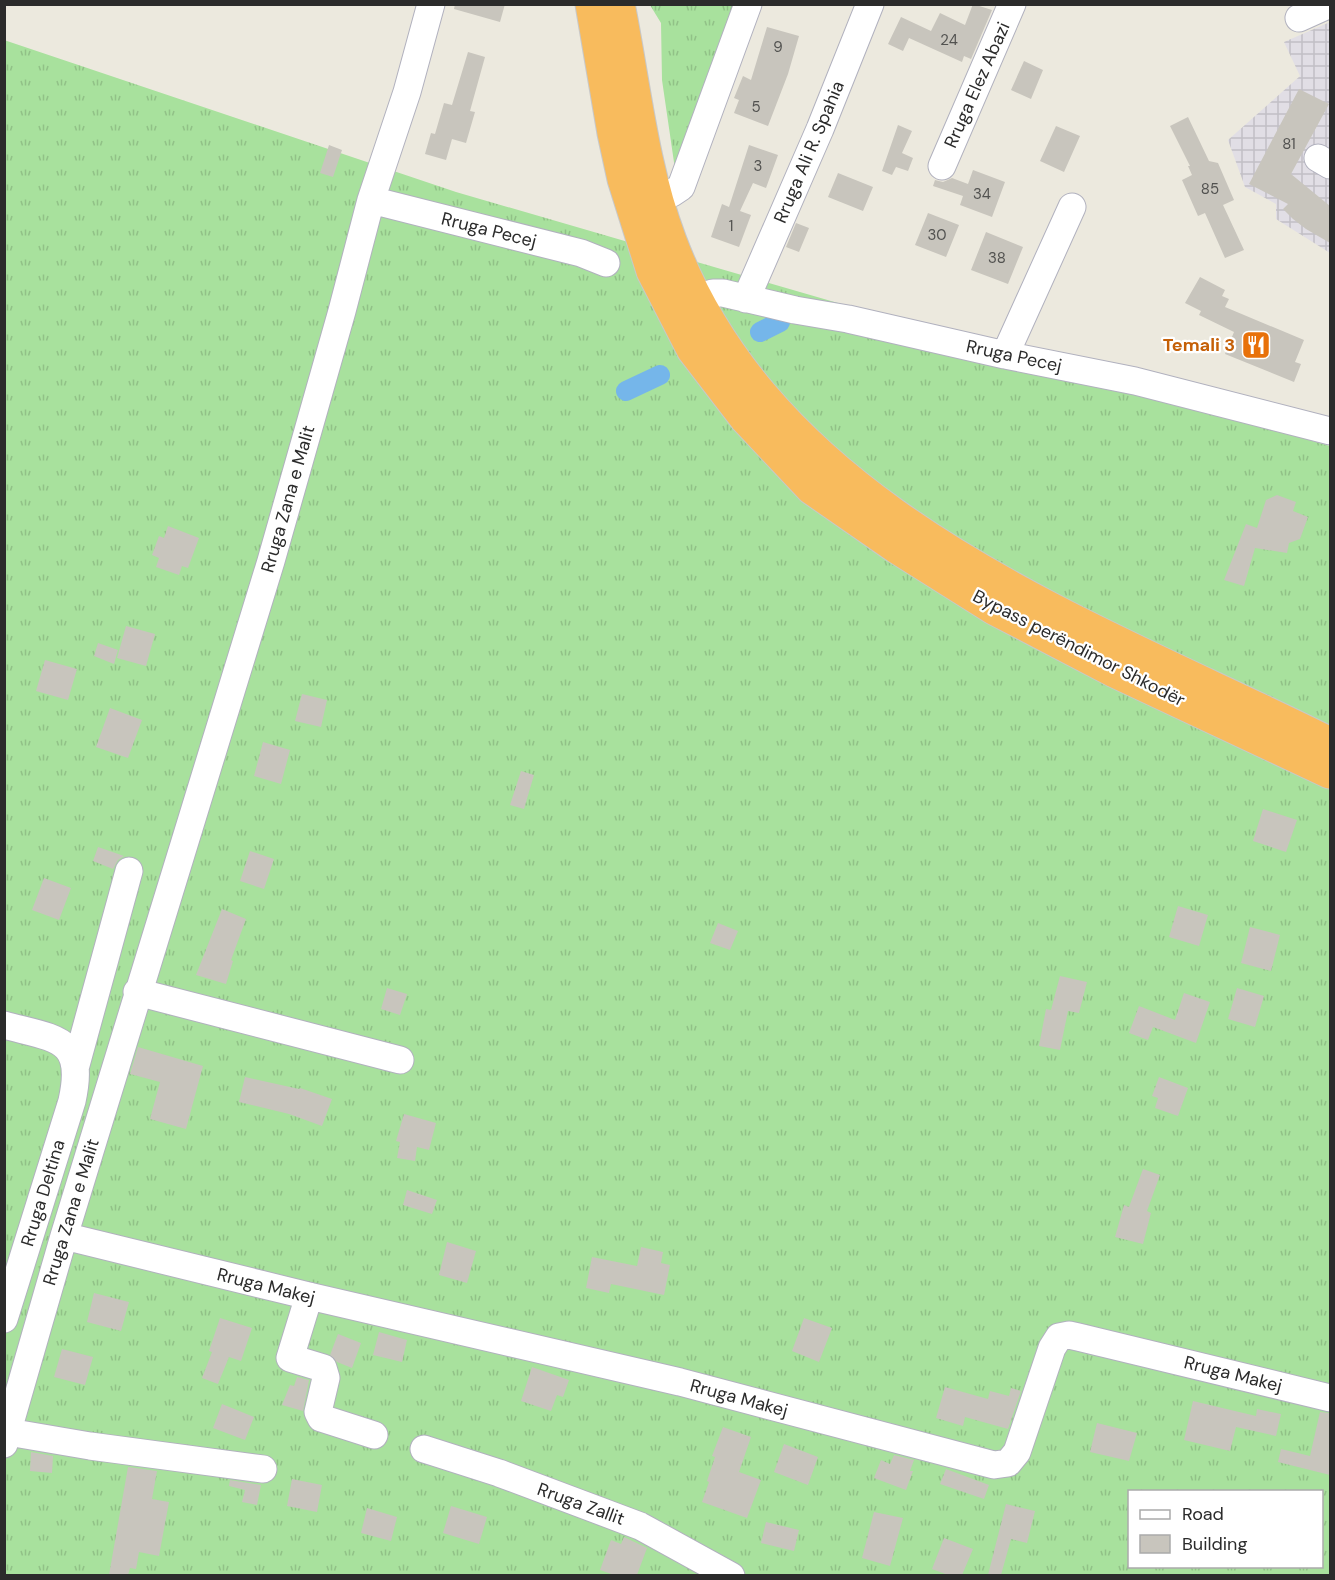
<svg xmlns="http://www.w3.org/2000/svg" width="1335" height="1580" viewBox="0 0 1335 1580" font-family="'DM Sans',sans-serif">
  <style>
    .industrial { fill: url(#industrial-grid) }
    .grass { fill: url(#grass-tufts); fill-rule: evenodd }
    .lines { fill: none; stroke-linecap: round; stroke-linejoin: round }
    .canal { stroke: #75b6ea; stroke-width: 20 }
    .building { fill: #c8c5bd }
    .minor-casing { stroke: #b1b1be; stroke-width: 29 }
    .highway-casing { stroke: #c8c8c8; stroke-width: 35 }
    .minor { stroke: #fff; stroke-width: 27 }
    .highway { stroke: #f8bb5d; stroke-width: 33 }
    .labels { text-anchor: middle; stroke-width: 4.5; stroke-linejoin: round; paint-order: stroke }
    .number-label { font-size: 15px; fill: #525250 }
    .street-label { font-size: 18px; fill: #2b2b2b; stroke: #fff }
    .food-label { font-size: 18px; font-weight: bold; fill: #c56008; stroke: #fff; text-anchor: end }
  </style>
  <defs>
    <pattern id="industrial-grid" width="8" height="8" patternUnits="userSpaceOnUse" patternTransform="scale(1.5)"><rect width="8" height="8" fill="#e1dee5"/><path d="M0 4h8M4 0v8" fill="none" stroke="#c1bfc5"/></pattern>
    <pattern id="grass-tufts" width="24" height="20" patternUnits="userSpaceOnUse" patternTransform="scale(1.5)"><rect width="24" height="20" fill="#a8e19d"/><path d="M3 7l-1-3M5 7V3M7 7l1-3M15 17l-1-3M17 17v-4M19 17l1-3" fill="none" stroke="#91c187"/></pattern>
  </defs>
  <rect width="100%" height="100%" fill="#ece9de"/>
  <!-- industrial -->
  <path class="industrial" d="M1330,22V253L1276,219V204L1245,187L1228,140L1300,76L1284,42Z"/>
  <!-- grass -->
  <path class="grass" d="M650,5H746L676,176L662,80L661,23Z
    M4,40L456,192L1330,446V1575H5ZM1130,1492H1322V1566H1130Z"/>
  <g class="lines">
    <!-- canal -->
    <path class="canal" d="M760,332L780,322
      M626,391L660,375"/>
  </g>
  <!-- building -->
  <path class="building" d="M455,4H505L500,22L454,9Z
    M973,4L992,10L971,59L964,56L962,62L909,38L903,51L888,44L901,17L931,31L940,13L965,25Z
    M767,27L799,36L788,74L768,126L734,113L739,100L734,98L743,76L751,80Z
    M468,52L485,57L470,111L475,112L466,143L452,139L446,160L425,154L431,133L435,134L444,103L452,105Z
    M1024,61L1043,70L1031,99L1011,90Z
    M1299,89L1329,104L1291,174L1330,206V243L1306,229L1293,219L1283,209L1288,204L1249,184Z
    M1188,117L1209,161L1218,163L1234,200L1223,205L1244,250L1225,258L1205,213L1198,216L1182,180L1192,175L1188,166H1190L1170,126Z
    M898,125L912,131L902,153L913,158L908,171L896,167L892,175L882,171Z
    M1056,126L1080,136L1064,172L1040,161Z
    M329,145L342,150L333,177L320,173Z
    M749,145L778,155L766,188L753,183L740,211L751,215L739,247L711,237L722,204L729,207Z
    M973,170L1005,182L992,217L960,205L963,196L933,186L935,180L943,182L952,178L968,184Z
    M838,173L873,187L863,211L828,197Z
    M928,213L959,225L946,257L915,245Z
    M796,223L809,228L799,252L786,247Z
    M986,232L1023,247L1008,284L971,270Z
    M1200,277L1225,290L1222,296L1229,299L1225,307L1304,340L1295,362L1301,364L1294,382L1225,354L1234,332L1199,315L1201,311L1185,303Z
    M1277,495L1296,502L1293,511L1308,517L1300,539L1289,543L1287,553L1255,548L1244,586L1224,580L1246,524L1257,528L1266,500Z
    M168,526L199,538L188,568L182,566L179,575L156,567L159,558L152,555L159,536L164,538Z
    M126,626L155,634L146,666L117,658Z
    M98,643L118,650L114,664L94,656Z
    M45,660L77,669L68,700L36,691Z
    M302,694L327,700L321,727L295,721Z
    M110,708L142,720L128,758L96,747Z
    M263,742L290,750L281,784L254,776Z
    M521,771L534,775L524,809L510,805Z
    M1263,809L1297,820L1286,852L1253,841Z
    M98,847L124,856L118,860L113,869L93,861Z
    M250,851L274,859L264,889L240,881Z
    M44,878L71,888L59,920L32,910Z
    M1178,906L1208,915L1199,946L1169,937Z
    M222,909L246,919L231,960L233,961L226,984L196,975Z
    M718,923L738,931L730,950L710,943Z
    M1250,927L1280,935L1271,971L1241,963Z
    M1060,976L1087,982L1079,1013L1068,1011L1060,1050L1039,1046L1046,1009L1051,1010Z
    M387,988L407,994L400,1015L381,1009Z
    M1237,988L1264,996L1255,1027L1228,1019Z
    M1184,993L1210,1002L1196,1043L1153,1027L1148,1040L1129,1033L1139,1006L1175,1020Z
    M138,1047L203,1066L186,1129L150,1119L160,1082L130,1074Z
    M245,1077L299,1089L300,1088L332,1099L322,1126L289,1114L239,1102Z
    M1159,1077L1188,1088L1178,1116L1155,1108L1158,1098L1152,1096Z
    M404,1114L436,1123L429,1150L417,1147L415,1161L397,1158L400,1142L396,1141Z
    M1143,1169L1160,1175L1147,1211L1151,1213L1143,1244L1115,1237L1124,1205L1129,1207Z
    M407,1190L437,1200L432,1214L403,1205Z
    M447,1242L476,1251L467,1283L439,1275Z
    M641,1247L663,1252L661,1263L670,1265L664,1295L611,1284L609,1293L586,1288L592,1257L637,1266Z
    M94,1293L129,1302L121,1331L87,1322Z
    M220,1318L252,1328L241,1361L229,1357L218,1384L202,1378L212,1352L209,1351Z
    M804,1318L832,1328L819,1362L792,1351Z
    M379,1332L407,1340L402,1362L373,1355Z
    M338,1334L361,1343L352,1368L337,1362L330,1355Z
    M62,1349L93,1357L85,1385L54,1377Z
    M532,1367L569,1380L563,1397L557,1395L551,1411L521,1401Z
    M297,1377L309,1380L303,1411L282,1405L290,1385L294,1386Z
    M945,1387L988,1399L990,1391L1009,1396L1011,1388L1021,1391L1008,1429L965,1417L963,1426L936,1418Z
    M1193,1401L1256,1416L1257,1409L1281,1414L1276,1436L1236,1427L1230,1451L1184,1440Z
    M222,1404L254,1417L245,1440L213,1428Z
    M1320,1412L1330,1413V1475L1278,1462L1281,1449L1310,1456Z
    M1097,1423L1137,1433L1129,1461L1090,1452Z
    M723,1427L751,1437L739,1472L761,1480L747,1518L702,1502L709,1482L707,1481L715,1457L712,1456Z
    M784,1444L818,1457L808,1485L774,1472Z
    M31,1452L53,1456L52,1473L30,1471Z
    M894,1455L914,1460L910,1471H913L906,1490L874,1478L881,1460L890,1464Z
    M128,1467L157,1471L152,1499L169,1502L159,1556L139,1552L136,1569L130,1568L128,1575H109Z
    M946,1469L989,1485L984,1499L940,1484Z
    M292,1479L322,1485L317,1512L287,1506Z
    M230,1480L261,1485L257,1505L242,1502L245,1490L229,1486Z
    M1006,1504L1035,1511L1027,1543L1011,1539L1001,1575H988Z
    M451,1506L487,1517L479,1544L443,1533Z
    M367,1508L397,1517L391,1541L361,1533Z
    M874,1512L903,1518L890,1566L862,1558Z
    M766,1522L799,1530L794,1551L761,1543Z
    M624,1537L647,1548L637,1575H614L600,1570L611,1540L621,1544Z
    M944,1538L973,1549L962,1575H948L932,1569Z"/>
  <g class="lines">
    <!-- minor casing -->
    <g class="minor-casing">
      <path id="minor" d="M1299,18L1330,4
        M1318,158L1330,165
        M942,166L1012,4
        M656,199L672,193L681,187L748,4
        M371,200L581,253L606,263
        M697,298L713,293H723L795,310L848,319L1005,355L1135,381L1330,431
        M746,299L820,129L870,4
        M1005,355L1072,207
        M137,992L400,1060
        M4,1025C56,1039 86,1037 72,1101L4,1319
        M76,1065L129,871
        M64,1236L309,1296L680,1382L994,1465L1008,1463L1017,1452L1052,1348L1059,1337L1069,1335L1078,1337L1330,1398
        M309,1296L290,1358L323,1368L326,1378L318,1412L321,1418L374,1435
        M8,1432L90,1446L263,1469
        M4,1444L64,1236L271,561L342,311L371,200L407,92L431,4
        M424,1449L499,1473L640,1526L731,1576"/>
    </g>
    <!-- highway casing -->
    <g class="highway-casing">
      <path id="highway" d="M592,4L614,133L624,179L653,271L693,349L746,418L812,488L897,547L994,608L1115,671L1330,772
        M618,4C634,84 641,164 670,241C774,518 1088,623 1330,744"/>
    </g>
    <!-- minor -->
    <use href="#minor" class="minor"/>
    <!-- highway -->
    <use href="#highway" class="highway"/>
  </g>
  <!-- icons -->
  <defs>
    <g id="restaurant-square" transform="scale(1.5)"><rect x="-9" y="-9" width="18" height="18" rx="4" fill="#e8710a" stroke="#fff"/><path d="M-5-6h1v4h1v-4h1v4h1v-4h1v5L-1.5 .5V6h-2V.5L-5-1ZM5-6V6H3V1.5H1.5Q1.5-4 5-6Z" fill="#fff"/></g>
  </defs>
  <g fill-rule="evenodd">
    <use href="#restaurant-square" x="1256" y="345"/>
  </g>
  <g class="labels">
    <!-- number labels -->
    <g class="number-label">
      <text x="949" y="45">24</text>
      <text x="778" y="52">9</text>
      <text x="756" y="112">5</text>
      <text x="1289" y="149">81</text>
      <text x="758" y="171">3</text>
      <text x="1210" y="194">85</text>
      <text x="982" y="199">34</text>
      <text x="731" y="231">1</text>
      <text x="937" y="240">30</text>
      <text x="997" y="263">38</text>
    </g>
    <!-- street labels -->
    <g class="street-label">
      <text transform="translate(977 85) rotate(-66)" y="6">Rruga Elez Abazi</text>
      <text transform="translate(809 152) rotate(-67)" y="6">Rruga Ali R. Spahia</text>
      <text transform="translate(489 230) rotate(14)" y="6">Rruga Pecej</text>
      <text transform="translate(1014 356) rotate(12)" y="6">Rruga Pecej</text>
      <text transform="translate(288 499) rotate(-74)" y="6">Rruga Zana e Malit</text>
      <text transform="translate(1079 648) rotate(27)" y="6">Bypass perëndimor Shkodër</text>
      <text transform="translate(43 1193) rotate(-73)" y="6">Rruga Deltina</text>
      <text transform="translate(71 1212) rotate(-73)" y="6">Rruga Zana e Malit</text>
      <text transform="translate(266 1286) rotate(14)" y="6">Rruga Makej</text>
      <text transform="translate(1233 1374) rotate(14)" y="6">Rruga Makej</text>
      <text transform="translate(739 1398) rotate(15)" y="6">Rruga Makej</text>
      <text transform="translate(581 1504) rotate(20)" y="6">Rruga Zallit</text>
    </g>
    <!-- food labels -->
    <g class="food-label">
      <text x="1235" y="351">Temali 3</text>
    </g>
  </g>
  <!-- border -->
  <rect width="1335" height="1580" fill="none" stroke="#2b2b2b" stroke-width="12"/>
  <!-- legend -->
  <rect x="1128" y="1490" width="195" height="78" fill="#ffffff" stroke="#aaaaaa" stroke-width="1.5"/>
  <rect x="1140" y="1510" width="30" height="9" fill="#ffffff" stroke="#aaaaaa" stroke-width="1.5"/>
  <text x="1182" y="1520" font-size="18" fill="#2b2b2b">Road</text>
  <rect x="1140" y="1535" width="30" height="18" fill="#c8c5bd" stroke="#aaaaaa" stroke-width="1.5"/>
  <text x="1182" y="1550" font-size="18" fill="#2b2b2b">Building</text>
</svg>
